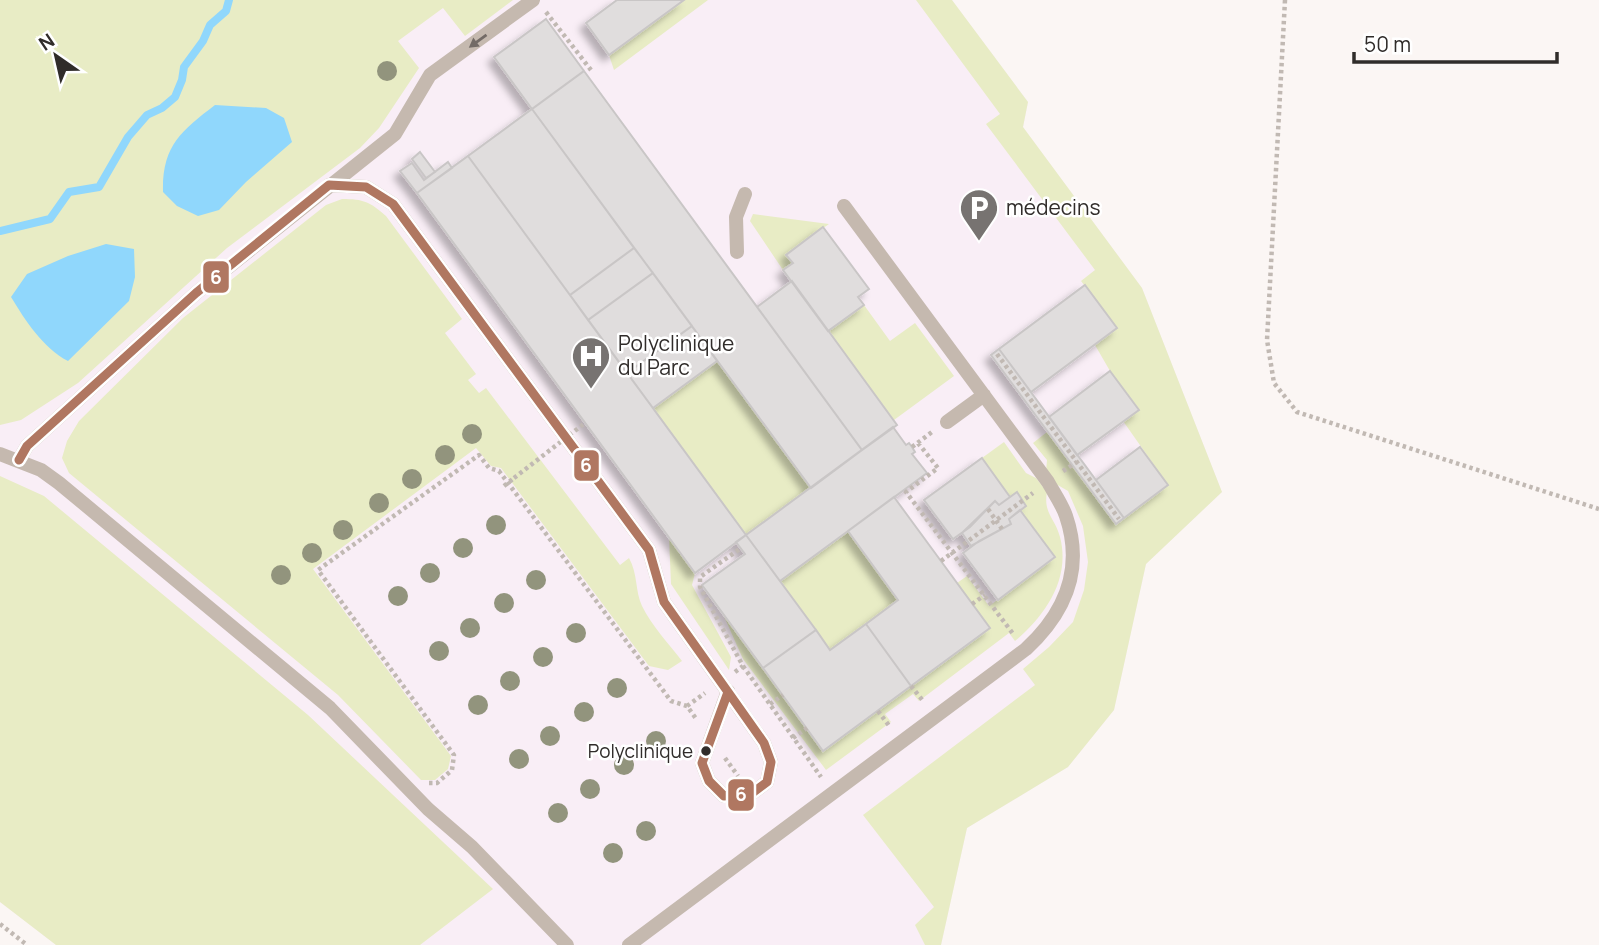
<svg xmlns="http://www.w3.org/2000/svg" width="1599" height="945" viewBox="0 0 1599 945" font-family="Manrope,sans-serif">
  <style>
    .education { fill: #f9eef6 }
    .green { fill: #e8ecc5 }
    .water { fill: #90d7fc }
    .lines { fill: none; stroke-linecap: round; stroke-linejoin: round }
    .stream { stroke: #90d7fc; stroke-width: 8 }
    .building { fill: #e0dddd; stroke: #c9c6c6; stroke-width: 2; filter: url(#shadow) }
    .path { stroke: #c1b9b3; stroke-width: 4.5; stroke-dasharray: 3.5 3.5; stroke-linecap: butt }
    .service { stroke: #c5b9af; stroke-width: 14 }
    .path-bridge { stroke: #c1b9b3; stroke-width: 4.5; stroke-dasharray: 3.5 3.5; stroke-linecap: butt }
    .bus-1-casing { stroke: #fff; stroke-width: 14 }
    .bus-1 { stroke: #b07761; stroke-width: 9 }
    .tree { fill: #92947d }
    .oneway { fill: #736b66 }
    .bus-dot { fill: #302c2a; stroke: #fff; stroke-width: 2.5 }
    .labels { text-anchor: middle; stroke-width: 5; stroke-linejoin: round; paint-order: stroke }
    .bus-label { font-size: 19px; fill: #302c2a; stroke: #fff; text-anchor: end }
    .poi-label { font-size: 21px; fill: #302c2a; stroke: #fff; text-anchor: start }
    .line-badge { stroke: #fff; stroke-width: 2.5 }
    .badge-label { font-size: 19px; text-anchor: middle; font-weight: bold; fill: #fff }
  </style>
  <defs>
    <filter id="shadow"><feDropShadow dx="-6" dy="6" stdDeviation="3.5" flood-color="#0004"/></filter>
  </defs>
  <rect width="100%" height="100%" fill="#fbf6f4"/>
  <!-- education -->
  <path class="education" d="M242,0H952L1028,102L1023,127L1142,288L1222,492L1146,564L1114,710L1068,767L967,828L941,945H56L0,902V240Z"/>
  <!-- green -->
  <path class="green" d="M0,0H513L465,36L443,8L398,41L419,68L379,128L360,148L227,248L78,383L21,420L0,425Z
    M684,0H708L614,70L609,55Z
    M916,0H952L1028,102L1023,127L1142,288L1222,492L1146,564L1114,710L1068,767L967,828L941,945H925L915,925L934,907L863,815L1035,685L1023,669L1049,647L1073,622L1084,590L1088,562L1083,526L1068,491L1056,484L1046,472L1047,460L1033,443L1047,432L1116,524L1168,485L1123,421L1139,409L1110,371L1095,345L1117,328L1081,281L1095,270L986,124L1000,114Z
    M342,199C364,199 370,202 386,216L462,319L445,333L476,374L468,380L479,393L486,388L620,565L629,558C638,574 635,591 642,606C652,626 669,644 682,661L668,670L649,666L501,468L491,466L476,448L313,569L451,756L448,769L435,780H421L338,695L69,473L62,458L67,441L79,421L183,318L326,205Z
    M753,214L829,224L787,254L793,263L783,270L750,221Z
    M864,305L890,341L915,323L954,376L894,420L828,331Z
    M717,361L811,488L746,535L653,408Z
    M1004,442L1026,473L1036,478L1047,492C1043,513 1055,518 1060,537C1071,579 1045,616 1015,641L1009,633L919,701L913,694L885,714L891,722L826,770L743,659L723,614L824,750L990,628L957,583L967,576L989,606L1055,558L982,458Z
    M0,476L44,496L308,715L493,889L420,945H56L0,902Z
    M848,531L898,600L830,650L780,581Z
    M669,537L695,573L692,585L731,657L729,670L671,584Z"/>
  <!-- water -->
  <path class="water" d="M215,105L266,108L284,118L292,142L246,182L219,210L198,216L177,206L163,192C162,146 181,131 215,105Z
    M106,244L134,249L135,277L129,301L68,361C43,348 25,320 11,297L27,274L68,256Z"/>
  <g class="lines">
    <!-- stream -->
    <path class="stream" d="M0,231L50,219L69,192L99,187L128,137L147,115L162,108L175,97L182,80L184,67L203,41L210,25L226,11L229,0"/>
  </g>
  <!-- building -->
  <path class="building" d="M617,0H684L609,55L586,23Z
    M546,19L584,71L532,109L494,57Z
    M584,71L862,450L811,488L532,109Z
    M532,109L634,248L570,295L468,156Z
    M420,152L435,172L426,178L412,159Z
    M468,156L746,535L695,573L417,193Z
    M448,162L452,168L417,193L400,171L412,163L424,180Z
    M823,227L869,289L858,297L864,305L828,331L783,270L793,263L786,255Z
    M634,248L653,273L588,320L570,295Z
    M653,273L692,326L627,373L588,320Z
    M792,281L897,425L862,450L757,307Z
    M1085,285L1117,328L1031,392L999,349Z
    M692,326L717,361L653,408L627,373Z
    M999,349L1124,518L1116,524L991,355Z
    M1110,371L1139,410L1077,455L1049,417Z
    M893,427L906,445L909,443L912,447L915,452L912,454L927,473L780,581L746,535Z
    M1140,447L1168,485L1124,518L1096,480Z
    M982,458L1010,497L999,505L995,501L970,527L953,539L924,500Z
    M1017,492L1026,506L1009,519L1011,524L971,546L962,533L995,501L999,505Z
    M894,497L990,628L911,686L866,624L898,600L848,531Z
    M1020,510L1055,557L998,600L963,553L979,541L1011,524L1009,519Z
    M746,535L816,630L763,668L702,585L745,554L736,542Z
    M866,624L911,686L823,751L763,668L816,630L830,650Z"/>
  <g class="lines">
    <!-- path -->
    <path class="path" d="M1285,0L1267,340L1274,383L1297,412L1599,509
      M546,12L591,70
      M997,354L1119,519
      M918,443L938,468L906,492L1014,635
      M912,447L932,432
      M1063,471L1077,462
      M504,486L514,478
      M988,509L1002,529
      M941,561L1033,493
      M972,604L985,595
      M743,666L821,777
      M735,672L743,666L700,587V577L741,548
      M911,686L924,702
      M770,704L783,695
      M687,706L705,693
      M878,711L890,727
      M793,738L807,728
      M725,758L738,776
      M429,783H437L452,770L454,755L318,570L479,455L489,468L499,471L671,701L687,706L697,720
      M0,924L27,945"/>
    <!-- service -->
    <path class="service" d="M329,185L366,187L393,204L649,550L664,602L764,743L771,762L767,782L751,794L724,796L709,781L702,763L728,691
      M737,252L736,217L745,194
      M947,422L984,395
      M0,454L41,470L59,483L330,708L428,809L472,847L567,945
      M19,460L27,446L196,293L395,134L430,75L533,0
      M629,945L1026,649C1065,613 1084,569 1066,516C1062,504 1054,493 1048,482L844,206"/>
    <!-- path-bridge -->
    <path class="path-bridge" d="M514,478L585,423"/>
    <!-- bus-1 casing -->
    <g class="bus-1-casing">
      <path id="bus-1" d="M19,460L27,446L196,293L329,185L366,187L393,204L649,550L664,602L728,692
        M728,692L764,743L771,762L767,782L751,794L724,796L709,781L702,763Z"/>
    </g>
    <!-- bus-1 -->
    <use href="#bus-1" class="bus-1"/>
  </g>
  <!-- trees -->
  <g class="tree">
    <circle cx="387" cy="71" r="10"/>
    <circle cx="472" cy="434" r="10"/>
    <circle cx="445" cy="455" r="10"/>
    <circle cx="412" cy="479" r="10"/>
    <circle cx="379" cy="503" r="10"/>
    <circle cx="496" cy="525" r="10"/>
    <circle cx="343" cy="530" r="10"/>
    <circle cx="463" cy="548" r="10"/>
    <circle cx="312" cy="553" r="10"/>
    <circle cx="430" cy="573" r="10"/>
    <circle cx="281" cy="575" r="10"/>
    <circle cx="536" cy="580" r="10"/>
    <circle cx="398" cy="596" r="10"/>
    <circle cx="504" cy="603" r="10"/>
    <circle cx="470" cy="628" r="10"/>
    <circle cx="576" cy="633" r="10"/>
    <circle cx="439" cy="651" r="10"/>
    <circle cx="543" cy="657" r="10"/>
    <circle cx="510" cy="681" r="10"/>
    <circle cx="617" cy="688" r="10"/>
    <circle cx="478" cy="705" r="10"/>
    <circle cx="584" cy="712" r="10"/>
    <circle cx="550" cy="736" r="10"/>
    <circle cx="656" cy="741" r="10"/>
    <circle cx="519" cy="759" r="10"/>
    <circle cx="624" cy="765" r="10"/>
    <circle cx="590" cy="789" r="10"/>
    <circle cx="558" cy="813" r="10"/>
    <circle cx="646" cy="831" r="10"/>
    <circle cx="613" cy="853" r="10"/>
  </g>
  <!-- one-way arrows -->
  <defs><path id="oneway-solid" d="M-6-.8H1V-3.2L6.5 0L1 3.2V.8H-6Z" transform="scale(1.75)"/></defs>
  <use class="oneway" href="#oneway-solid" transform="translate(478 41) rotate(144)"/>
  <!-- icons -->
  <defs>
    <g id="parking-pin" transform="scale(2.0125)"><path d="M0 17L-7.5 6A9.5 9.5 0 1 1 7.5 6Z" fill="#777371" stroke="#fff"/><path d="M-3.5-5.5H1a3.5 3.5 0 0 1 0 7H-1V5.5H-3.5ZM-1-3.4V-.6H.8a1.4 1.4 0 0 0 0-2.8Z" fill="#fff"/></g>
    <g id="hospital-pin" transform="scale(2.0125)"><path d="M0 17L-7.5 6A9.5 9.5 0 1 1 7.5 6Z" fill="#777371" stroke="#fff"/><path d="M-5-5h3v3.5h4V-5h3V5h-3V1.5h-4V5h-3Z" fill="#fff"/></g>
  </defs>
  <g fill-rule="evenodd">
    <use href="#parking-pin" x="979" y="208"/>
    <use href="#hospital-pin" x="591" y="356"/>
  </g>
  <!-- markers -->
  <circle class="bus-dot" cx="706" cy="751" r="6"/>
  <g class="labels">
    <!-- bus labels -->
    <g class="bus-label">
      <text x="693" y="758">Polyclinique</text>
    </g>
    <!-- poi labels -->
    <g class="poi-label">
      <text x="1006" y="215">médecins</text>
      <text x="618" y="351">Polyclinique<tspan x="618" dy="24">du Parc</tspan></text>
    </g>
  </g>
  <g class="line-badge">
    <rect x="202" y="260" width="28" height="34" rx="7" fill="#b07761"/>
    <rect x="573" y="449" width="27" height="33" rx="7" fill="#b07761"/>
    <rect x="727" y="778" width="28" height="34" rx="7" fill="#b07761"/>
  </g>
  <g class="badge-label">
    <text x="216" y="284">6</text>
    <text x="586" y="472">6</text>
    <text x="741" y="801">6</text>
  </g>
  <!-- north arrow -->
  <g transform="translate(56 56) rotate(326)" stroke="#ffffff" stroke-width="5" paint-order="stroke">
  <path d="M0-5L12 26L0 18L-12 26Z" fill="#302c2a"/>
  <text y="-10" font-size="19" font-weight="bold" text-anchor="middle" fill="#302c2a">N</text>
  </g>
  <!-- scale -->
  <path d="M1354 52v10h203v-10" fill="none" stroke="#302c2a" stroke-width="3.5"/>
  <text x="1364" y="52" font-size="21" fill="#302c2a" stroke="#ffffff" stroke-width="5" paint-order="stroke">50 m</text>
</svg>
